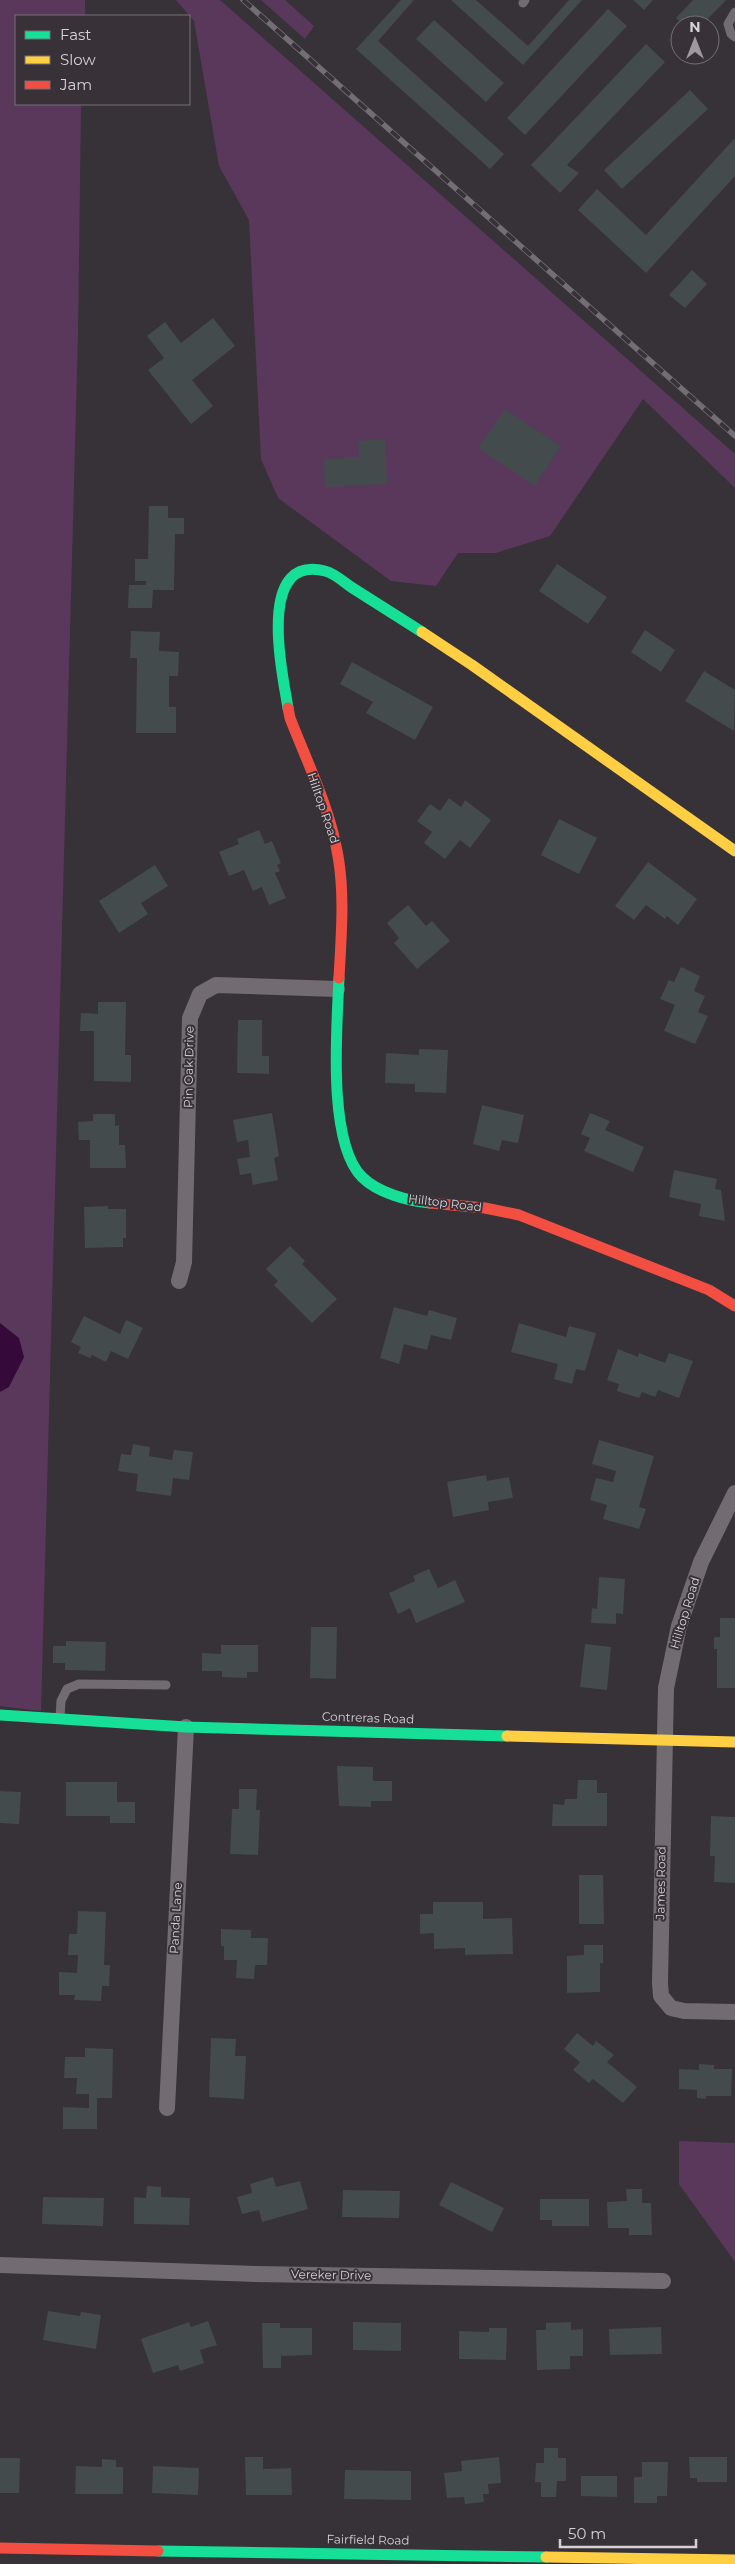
<svg xmlns="http://www.w3.org/2000/svg" width="735" height="2564" viewBox="0 0 735 2564" font-family="Montserrat,sans-serif">
  <style>
    .green { fill: #5a385c }
    .water { fill: #350939 }
    .building { fill: #434b4d }
    .lines { fill: none; stroke-linecap: round; stroke-linejoin: round }
    .lane { stroke: #726b72; stroke-width: 9 }
    .street { stroke: #726b72; stroke-width: 16 }
    .fast { stroke: #16e098; stroke-width: 11 }
    .slow { stroke: #ffcf43; stroke-width: 11 }
    .jam { stroke: #f24e42; stroke-width: 11 }
    .rail-casing { stroke: #726e73; stroke-width: 5.5 }
    .rail { stroke: #383138; stroke-width: 4; stroke-dasharray: 11; stroke-linecap: butt }
    .labels { text-anchor: middle; stroke-width: 4; stroke-linejoin: round; paint-order: stroke }
    .street-label { font-size: 12px; fill: #d5d1d5; stroke: #383138 }
  </style>
  <rect width="100%" height="100%" fill="#373237"/>
  <!-- green -->
  <path class="green" d="M0,0H85V16H16V104H81L78,334L41,1711L0,1706Z
    M176,0H220L735,454V488L643,399L550,536L496,553H458L436,586L391,581L278,498L261,459L249,220L219,166L194,21Z
    M261,0H285L314,26L305,39Z
    M679,2141L735,2143V2262L679,2184Z"/>
  <!-- water -->
  <path class="water" d="M0,1323L19,1338L24,1357L9,1387L0,1392Z"/>
  <!-- building -->
  <path class="building" d="M401,0H414L378,41L504,154L490,169L356,49Z
    M451,0H476L528,46L569,0H582L523,65Z
    M633,0H653L644,10Z
    M693,0H726L702,25H683L676,18Z
    M608,9L627,26L525,135L507,118Z
    M434,20L504,83L486,102L416,39Z
    M646,44L665,62L567,165L579,173L560,193L531,165Z
    M690,90L708,109L622,189L604,170Z
    M735,138V176L646,273L578,210L597,189L646,235Z
    M692,270L707,284L685,308L669,295Z
    M213,318L235,346L192,380L213,406L191,424L148,370L164,358L147,336L165,322L181,343Z
    M505,409L561,446L535,486L478,448Z
    M385,439L387,484L325,487L324,459L359,457L358,441Z
    M149,506H168V518H184V534H175L174,590H153L152,608H128L129,585H146V581H135V559H148Z
    M557,564L607,597L588,624L539,591Z
    M645,630L675,650L661,672L631,652Z
    M131,631L160,632L159,651L179,652L178,676H169V707H176V733H136L137,658H130Z
    M352,662L433,707L415,740L366,713L373,702L340,684Z
    M704,671L735,690L734,731L685,701Z
    M449,798L461,807L465,800L491,820L470,848L460,840L445,859L424,843L432,832L417,821L430,804L440,811Z
    M559,819L597,838L579,874L541,855Z
    M259,830L265,844L272,841L281,863L277,865L280,871L275,873L286,898L269,905L262,887L253,891L244,870L229,876L219,852L239,844L237,839Z
    M648,862L697,899L678,925L667,916L665,919L646,905L634,920L615,906Z
    M155,865L168,886L141,903L148,914L119,933L99,901Z
    M408,905L426,926L432,921L450,941L417,969L394,943L399,938L387,923Z
    M681,967L700,976L694,991L705,996L698,1012L708,1016L695,1044L664,1031L675,1005L660,999L669,980L674,982Z
    M98,1002H126L125,1055H131V1082L94,1081V1031H80L81,1013L98,1014Z
    M238,1020H262V1056H269V1074L237,1073Z
    M419,1049L448,1050L446,1093L415,1092V1084L385,1083L386,1053L419,1055Z
    M482,1105L524,1115L518,1143L502,1140L499,1151L473,1144Z
    M272,1113L279,1156L274,1158L278,1180L253,1185L251,1173L240,1175L237,1159L250,1157L248,1140L237,1142L233,1120Z
    M590,1113L610,1121L605,1130L644,1147L633,1172L584,1151L590,1138L581,1134Z
    M93,1114H115V1126L119,1125V1145H125L126,1168H90V1140H79L78,1122L93,1121Z
    M674,1170L717,1179L715,1189L721,1190L725,1221L699,1216L701,1204L669,1197Z
    M108,1206V1209H126V1238H123V1247L85,1248L84,1207Z
    M290,1246L305,1261L302,1264L337,1299L312,1323L274,1285L278,1281L266,1269Z
    M394,1307L427,1316L429,1310L457,1318L451,1340L431,1335L427,1350L404,1344L399,1364L380,1358Z
    M84,1316L120,1334L126,1320L143,1328L128,1359L111,1351L106,1362L92,1355L90,1358L78,1353L81,1347L71,1342Z
    M519,1323L566,1337L569,1326L596,1333L585,1371L576,1369L572,1384L554,1379L558,1364L511,1352Z
    M618,1349L638,1357L639,1353L665,1363L669,1353L693,1361L679,1398L658,1390L655,1397L642,1392L639,1398L617,1391L619,1384L607,1380Z
    M599,1440L654,1456L639,1507L646,1509L639,1529L603,1519L607,1505L590,1500L596,1478L613,1482L616,1471L592,1464Z
    M133,1444L150,1447L149,1456L172,1460L174,1450L193,1452L189,1480L173,1478L171,1496L136,1491L138,1474L118,1471L121,1454L131,1455Z
    M486,1475L487,1481L509,1477L513,1498L488,1502L489,1510L453,1517L447,1482Z
    M429,1569L438,1588L455,1580L465,1602L416,1623L410,1608L398,1614L389,1593L415,1581L413,1576Z
    M599,1577L625,1579L623,1614L616,1613V1624L591,1623L592,1608L597,1609Z
    M720,1618H735V1688H717V1649H714V1637H720Z
    M311,1627H337L336,1679L310,1678Z
    M66,1641L106,1642L105,1671L65,1670V1663H53V1646H66Z
    M585,1644L611,1647L607,1690L580,1687Z
    M221,1645H258V1672H247V1678L222,1677V1671H202V1653L221,1654Z
    M337,1766L373,1767V1781H392V1801H371V1807L339,1806Z
    M578,1780H597V1793H607V1826H552L553,1804L564,1805L565,1799H577Z
    M66,1782H117V1802H135V1823H110V1816H66Z
    M239,1789H257L256,1810H260L258,1855L230,1854L232,1809H239Z
    M0,1791L21,1792L19,1824L0,1823Z
    M711,1816L735,1817V1883L714,1882L715,1856H710Z
    M579,1875H603L604,1924H579Z
    M433,1902H483V1919L512,1918L513,1954L465,1955V1948L434,1949V1933L420,1934V1914H433Z
    M78,1911L106,1912L104,1965H110L109,1986H102L101,2001L74,2000L75,1995H59V1972L77,1973L78,1955H68L69,1934H77Z
    M221,1929L251,1930V1938H268L267,1965H255L254,1979L236,1978L237,1960H224V1946H221Z
    M584,1945H603V1963H600V1992L567,1993V1956L584,1955Z
    M577,2033L593,2046L596,2041L614,2055L607,2062L637,2087L623,2103L593,2079L589,2083L573,2070L580,2062L564,2049Z
    M211,2038L236,2039L235,2056H246L244,2099L209,2097Z
    M85,2048L113,2049L112,2098H97V2129H63V2107L89,2108V2094H76L77,2078H64L65,2057H85Z
    M699,2064L714,2065V2069H732L731,2096H706V2099L697,2098V2090L679,2089V2069L699,2070Z
    M273,2177L276,2187L300,2181L308,2209L262,2222L259,2210L242,2214L237,2197L252,2193L250,2184Z
    M451,2182L504,2208L492,2232L439,2205Z
    M147,2186L161,2187V2197L190,2198L189,2225L134,2224V2197L146,2198Z
    M626,2189H642V2203H651L652,2235H629V2228H608L607,2202L627,2201Z
    M343,2190L400,2191L399,2218L342,2217Z
    M43,2197L104,2198L103,2226L42,2224Z
    M540,2199H589V2226H552V2220H540Z
    M48,2311L80,2316L81,2312L101,2315L96,2349L43,2340Z
    M208,2321L217,2345L200,2350L204,2363L180,2371L178,2365L153,2373L141,2339L189,2322L191,2327Z
    M353,2322L401,2323V2351L353,2350Z
    M571,2322V2330L583,2329V2356H570V2369L537,2370L536,2330H546V2323Z
    M262,2323H280V2328H312V2355L281,2356V2368H263Z
    M661,2327L662,2354L610,2355L609,2329Z
    M489,2328H507L506,2360L459,2359V2331L489,2332Z
    M544,2448H558V2458H566V2481H557L556,2497H541V2482H535L536,2463H544Z
    M245,2457H263V2469L291,2468L292,2495H246Z
    M499,2457L501,2483L488,2484L489,2494H483L484,2502L465,2504L464,2497L447,2498L444,2473L462,2471L461,2461Z
    M689,2457H727V2482H697V2478H690Z
    M0,2458H20L19,2493H0Z
    M102,2459L116,2460V2467H123V2494H75L76,2466L102,2467Z
    M642,2462H668L667,2496H657V2503H634V2477H642Z
    M153,2466L199,2468L198,2495L152,2493Z
    M345,2470L411,2471V2500L344,2499Z
    M581,2476H617V2497L581,2496Z"/>
  <g class="lines">
    <!-- lane -->
    <path class="lane" d="M523,3L525,0
      M735,12L728,24L731,34L735,37
      M60,1717L61,1701L67,1689L79,1684L166,1685"/>
    <!-- street -->
    <path class="street" d="M179,1281L184,1262L190,1018L200,994L216,985L337,989
      M735,1493L701,1562L679,1626L666,1688L660,1983L661,1996L671,2008L684,2011L735,2012
      M167,2108L186,1727
      M0,2265L256,2274L663,2281"/>
    <!-- fast -->
    <path class="fast" d="M288,708C282,671 256,554 325,571C334,573 344,582 351,587C375,602 398,617 422,632
      M339,978C337,1026 327,1142 362,1177C378,1193 408,1201 430,1203
      M0,1715L186,1727L507,1736
      M158,2551L546,2557"/>
    <!-- slow -->
    <path class="slow" d="M422,632L472,665L735,851
      M507,1736L735,1742
      M546,2557L735,2560"/>
    <!-- jam -->
    <path class="jam" d="M288,708L290,718C307,762 330,808 338,856C345,896 341,938 339,978
      M430,1203L485,1208L519,1215L709,1290L735,1306
      M0,2548L158,2551"/>
    <!-- rail casing -->
    <g class="rail-casing">
      <path id="rail" d="M243,0L735,436"/>
    </g>
    <!-- rail -->
    <use href="#rail" class="rail"/>
  </g>
  <g class="labels">
    <!-- street labels -->
    <g class="street-label">
      <text transform="translate(323 808) rotate(71)" y="4">Hilltop Road</text>
      <text transform="translate(189 1067) rotate(-89)" y="4">Pin Oak Drive</text>
      <text transform="translate(445 1203) rotate(7)" y="4">Hilltop Road</text>
      <text transform="translate(685 1613) rotate(-73)" y="4">Hilltop Road</text>
      <text transform="translate(368 1718) rotate(2)" y="4">Contreras Road</text>
      <text transform="translate(661 1883) rotate(-89)" y="4">James Road</text>
      <text transform="translate(176 1918) rotate(-87)" y="4">Panda Lane</text>
      <text transform="translate(331 2275) rotate(1)" y="4">Vereker Drive</text>
      <text transform="translate(368 2540) rotate(1)" y="4">Fairfield Road</text>
    </g>
  </g>
  <!-- legend -->
  <rect x="15" y="15" width="175" height="90" fill="#383138" stroke="#777177"/>
  <rect x="25" y="31" width="25" height="8" fill="#16e098" stroke="#777177"/>
  <text x="60" y="40" font-size="15" fill="#d5d1d5">Fast</text>
  <rect x="25" y="56" width="25" height="8" fill="#ffcf43" stroke="#777177"/>
  <text x="60" y="65" font-size="15" fill="#d5d1d5">Slow</text>
  <rect x="25" y="81" width="25" height="8" fill="#f24e42" stroke="#777177"/>
  <text x="60" y="90" font-size="15" fill="#d5d1d5">Jam</text>
  <!-- north arrow -->
  <g transform="translate(695 40)"><circle r="24" fill="#383138" stroke="#777177"/>
  <path d="M0-4L9 19L0 12L-9 19Z" fill="#9e999e"/>
  <text y="-8" font-size="14" font-weight="bold" text-anchor="middle" fill="#d5d1d5">N</text>
  </g>
  <!-- scale -->
  <path d="M560 2539v8h136v-8" fill="none" stroke="#d5d1d5" stroke-width="2.5"/>
  <text x="568" y="2539" font-size="15" fill="#d5d1d5" stroke="#383138" stroke-width="4" paint-order="stroke">50 m</text>
</svg>
